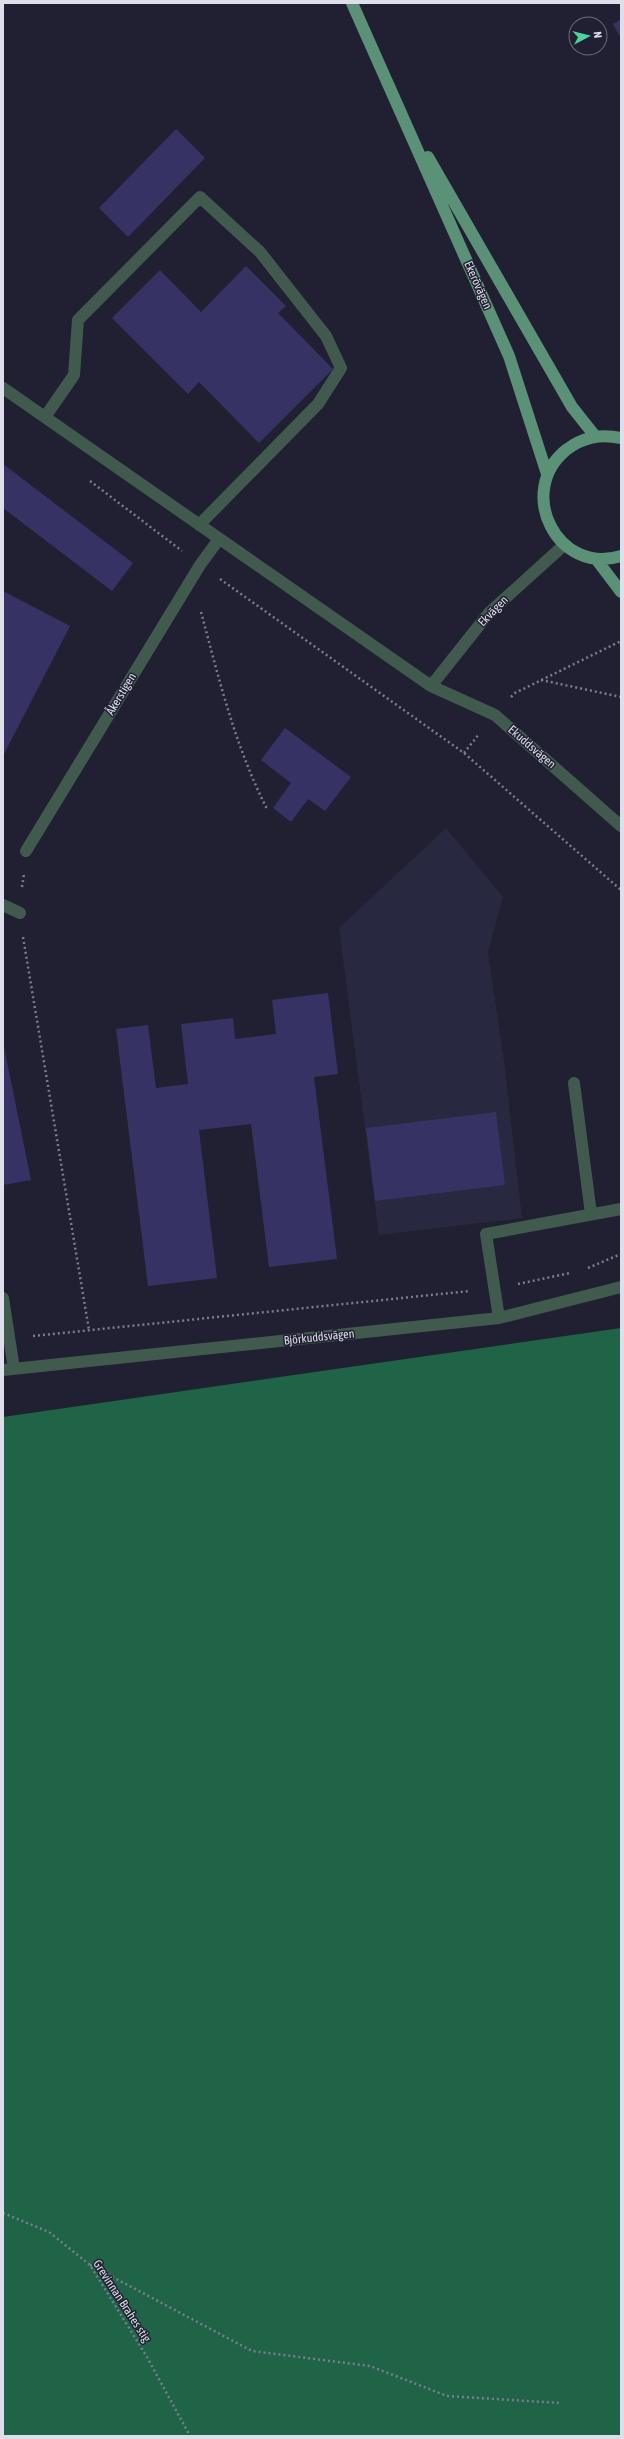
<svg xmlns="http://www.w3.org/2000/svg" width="624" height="2439" viewBox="0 0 624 2439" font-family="'Asap Condensed',sans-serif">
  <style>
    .built { fill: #282840 }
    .forest { fill: #206447 }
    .building { fill: #363364 }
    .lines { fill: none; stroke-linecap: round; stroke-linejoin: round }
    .path { stroke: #7c7c8c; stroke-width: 2.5; stroke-dasharray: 2 3; stroke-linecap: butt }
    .minor { stroke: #405a4d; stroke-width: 12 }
    .major { stroke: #5b9176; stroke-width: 12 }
    .labels { text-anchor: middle; stroke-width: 3; stroke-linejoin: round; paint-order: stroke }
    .street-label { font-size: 12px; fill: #dfdfec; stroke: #202032 }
  </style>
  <rect width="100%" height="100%" fill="#202032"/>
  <!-- built -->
  <path class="built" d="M446,828L503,897L488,952L505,1068L522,1218L379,1235L339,928Z"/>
  <!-- forest -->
  <path class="forest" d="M621,1328V2436H3V1417Z"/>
  <!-- building -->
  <path class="building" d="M621,19V38L613,24Z
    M176,129L205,158L128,237L99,208Z
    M246,266L286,306L278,313L333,369L259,443L199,382L188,394L112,318L160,270L201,312Z
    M3,464L133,563L112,591L3,508Z
    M3,591L70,626L3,756Z
    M285,728L351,777L325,811L308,799L291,822L273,808L291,783L261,760Z
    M328,993L338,1074L314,1077L337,1259L269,1267L251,1124L199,1130L217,1278L148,1286L116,1029L148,1025L156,1088L188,1084L181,1024L233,1018L235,1039L276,1034L272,1000Z
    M3,1042L31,1180L3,1185Z
    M496,1112L505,1185L375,1201L366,1128Z"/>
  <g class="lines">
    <!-- path -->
    <path class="path" d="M90,481L182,551
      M220,579L464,753L621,890
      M201,612C219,679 235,746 267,809
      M541,680L621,697
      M511,697L515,693L621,641
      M464,753L479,734
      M22,887L24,874
      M23,937L89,1330
      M588,1268L621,1254
      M518,1284L570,1273
      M33,1336L470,1291
      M3,2213L49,2232L90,2265L147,2357L190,2436
      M90,2265L252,2351L370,2366L447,2396L560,2403"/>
    <!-- minor -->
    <path class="minor" d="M3,388L431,686L495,715L621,826
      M45,417L74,375L78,320L200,197L260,252L326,336L341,368L318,404L199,525
      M431,686L489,613L564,545
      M26,851L200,565L219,539
      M3,905L20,913
      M574,1083L591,1214
      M3,1298L14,1369
      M499,1318L486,1234L621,1209
      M3,1370L499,1318L621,1287"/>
    <!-- major -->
    <path class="major" d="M352,3L509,356L547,474
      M428,157L572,407L595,436
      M621,438C600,434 583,437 566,450C515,492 558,576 621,556
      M596,559L621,592"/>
  </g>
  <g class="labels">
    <!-- street labels -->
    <g class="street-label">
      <text transform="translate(478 285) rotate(66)" y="4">Ekerövägen</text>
      <text transform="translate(493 611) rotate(-46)" y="4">Ekvägen</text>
      <text transform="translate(121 694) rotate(-59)" y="4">Åkerstigen</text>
      <text transform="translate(532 747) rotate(41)" y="4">Ekuddsvägen</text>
      <text transform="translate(319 1337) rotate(-6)" y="4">Björkuddsvägen</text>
      <text transform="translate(122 2301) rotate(57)" y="4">Grevinnan Brahes stig</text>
    </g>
  </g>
  <!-- border -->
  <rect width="624" height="2439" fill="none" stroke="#dfdfec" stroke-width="8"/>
  <!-- north arrow -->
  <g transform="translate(588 36) rotate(83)"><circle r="19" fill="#202032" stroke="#6c6c7c"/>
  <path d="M0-3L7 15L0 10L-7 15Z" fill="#4cd39a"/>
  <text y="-6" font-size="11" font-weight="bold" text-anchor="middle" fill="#dfdfec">N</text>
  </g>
</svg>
